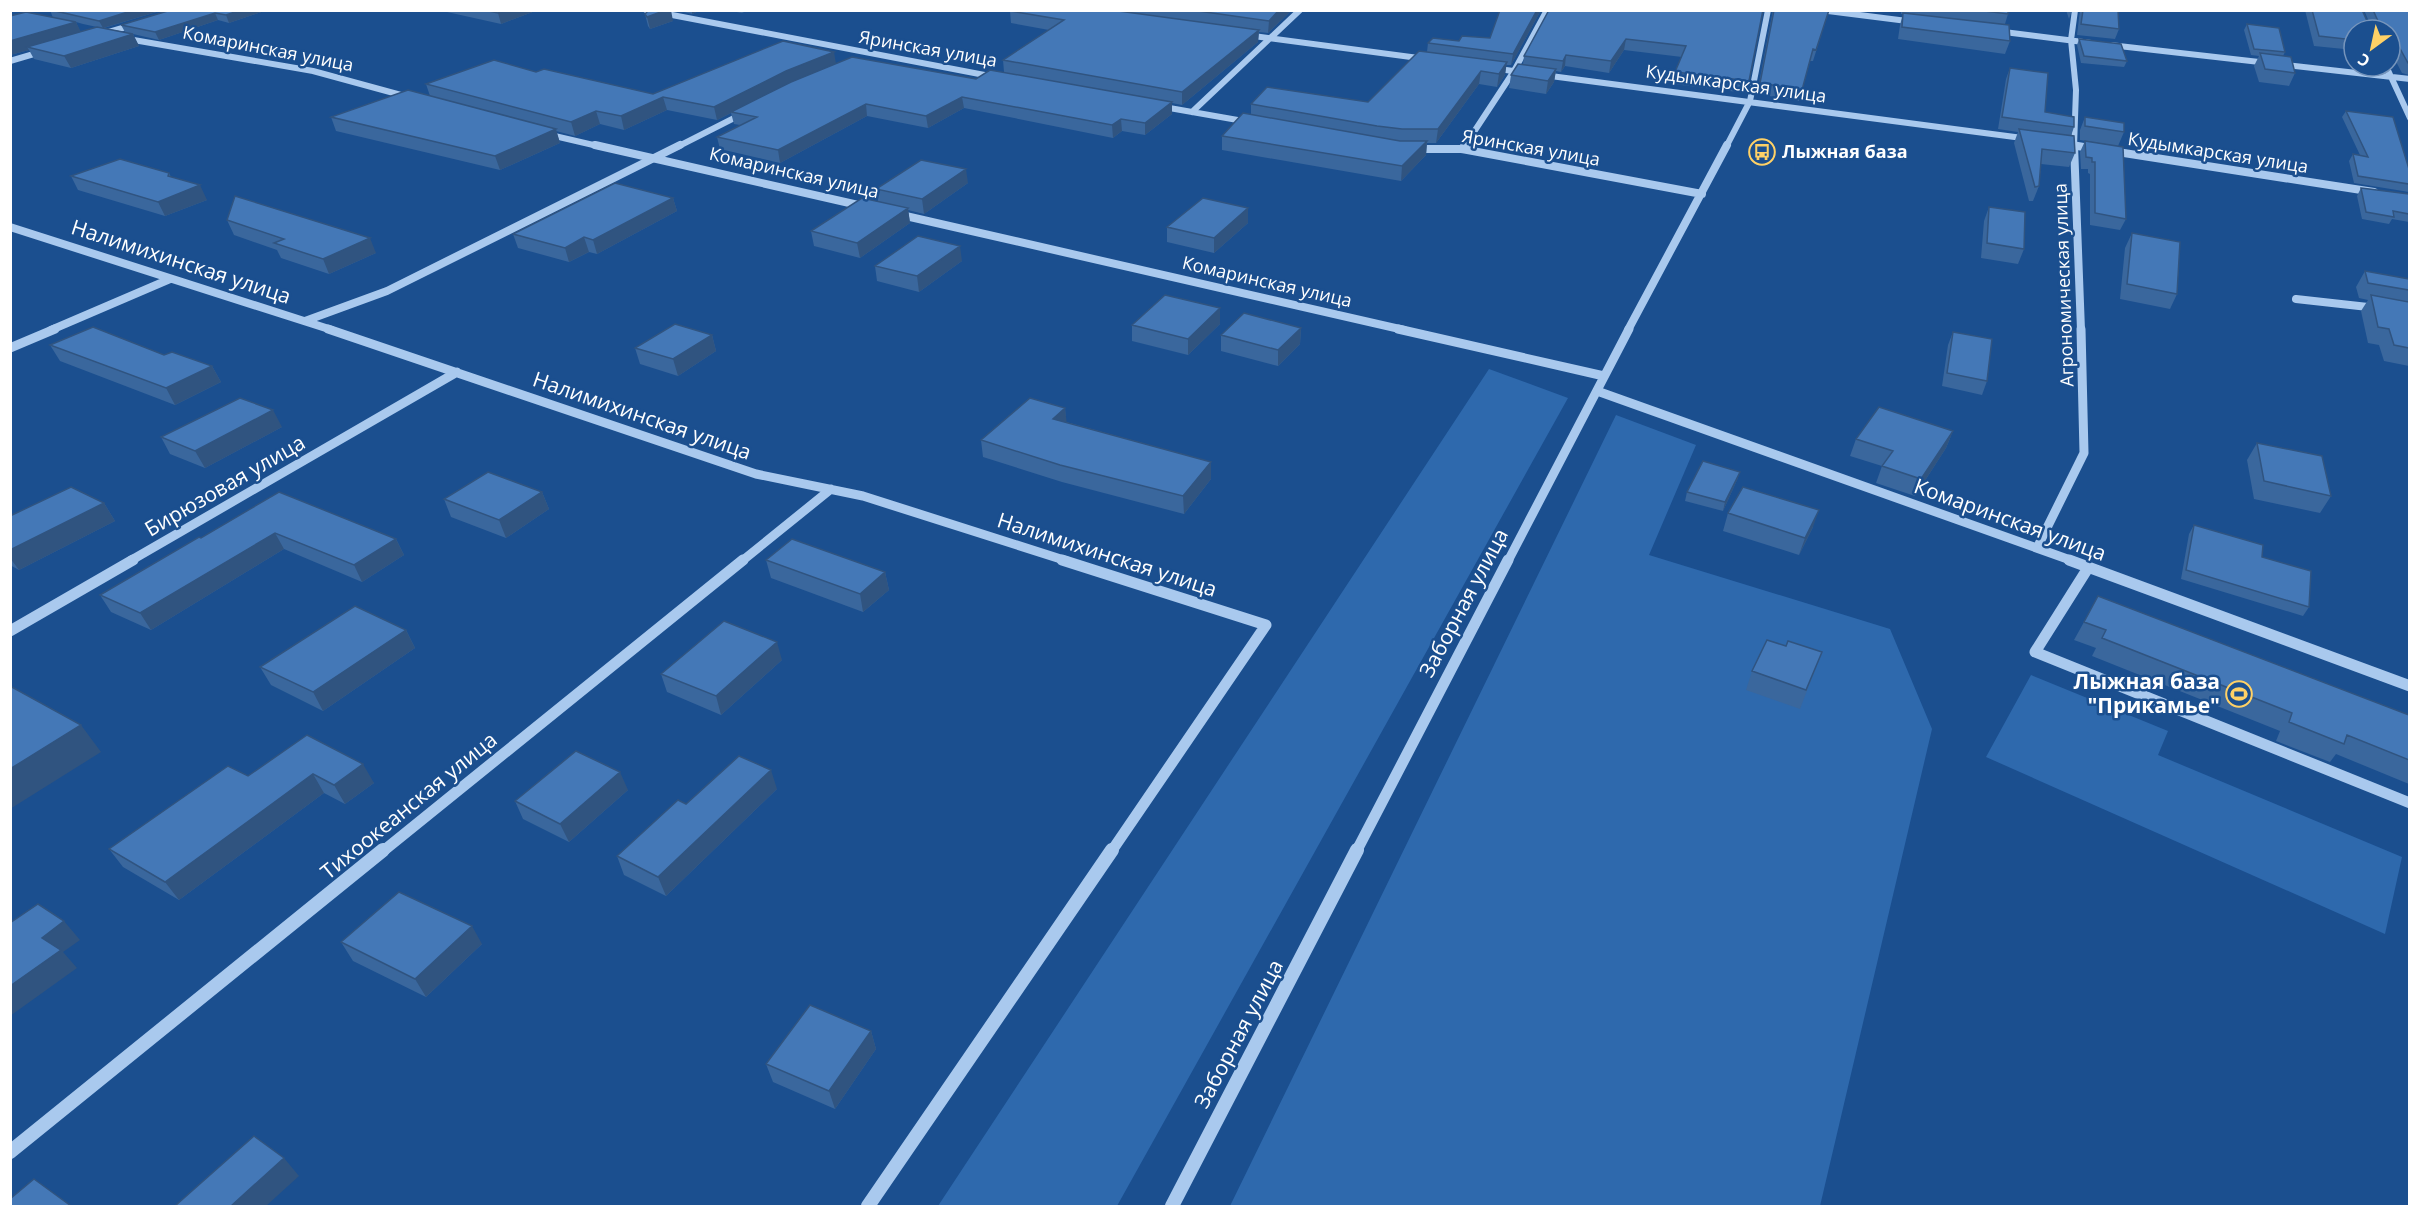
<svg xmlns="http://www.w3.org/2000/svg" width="2420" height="1217" viewBox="0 0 2420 1217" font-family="'Open Sans',sans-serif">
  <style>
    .green { fill: #2e69ad }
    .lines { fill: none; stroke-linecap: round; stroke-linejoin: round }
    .minor-far4 { stroke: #a9c9ee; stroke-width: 6 }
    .minor-far3 { stroke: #a9c9ee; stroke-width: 8 }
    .minor-far2 { stroke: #a9c9ee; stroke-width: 9 }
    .minor-far1 { stroke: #a9c9ee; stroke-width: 11 }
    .minor { stroke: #a9c9ee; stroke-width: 14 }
    .wall { fill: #3a679d; fill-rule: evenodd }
    .shaded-wall { fill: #305480 }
    .building { fill: #4478b7; stroke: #305480; stroke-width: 1.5 }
    .labels { text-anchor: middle; stroke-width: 5; stroke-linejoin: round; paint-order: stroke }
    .far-street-label { font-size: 18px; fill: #fff; stroke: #1b4f8f }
    .far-poi-label { font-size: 18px; font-weight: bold; fill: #fff; stroke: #1b4f8f; text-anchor: start }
    .street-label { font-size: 21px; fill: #fff; stroke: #1b4f8f }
    .poi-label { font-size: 21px; font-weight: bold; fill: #fff; stroke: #1b4f8f; text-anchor: end }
  </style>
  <rect width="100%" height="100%" fill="#1b4f8f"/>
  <!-- green -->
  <path class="green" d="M1489,369L1568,398L1117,1206H938Z
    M1616,415L1696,445L1649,555L1890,629L1932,729L1820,1206H1230Z
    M2031,675L2168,731L2158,755L2402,857L2385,934L1986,757Z"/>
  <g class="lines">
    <!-- minor-far4 -->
    <path class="minor-far4" d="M646,10L995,77
      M1820,10L1915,22
      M1996,31L2091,43
      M102,34L136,24
      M1246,35L1426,59
      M122,38L313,71L412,98
      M2110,45L2410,79
      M10,61L44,51
      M2386,66L2410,118
      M1492,68L1527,73
      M1543,75L2030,139
      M1158,106L1249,122
      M1192,112L1300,10
      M546,134L602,147
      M2060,143L2081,147
      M677,147L744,113
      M1464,147L1514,71L1547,10
      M1726,147L1750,101L1768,10
      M2074,147L2076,90L2071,40L2075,10"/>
    <!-- minor-far3 -->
    <path class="minor-far3" d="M595,145L867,207
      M2072,145L2095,149
      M2074,145L2081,330
      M1412,149H1462L1702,194
      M1462,149L1465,145
      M2111,151L2374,192
      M897,214L1404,330
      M10,227L332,330
      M2296,299L2377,308
      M305,321L387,291L680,145
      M51,330L170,279
      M1628,330L1727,145"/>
    <!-- minor-far2 -->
    <path class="minor-far2" d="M328,329L756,474L863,496L1067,561
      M1398,329L1604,376
      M10,348L55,329
      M1597,391L2073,561
      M2037,548L2084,453L2081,329
      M130,561L457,372
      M742,561L831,489
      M1508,561L1629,329"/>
    <!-- minor-far1 -->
    <path class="minor-far1" d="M1062,560L1266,625L1111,852
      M2069,560L2410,686
      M2088,568L2035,652L2410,803
      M10,631L133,560
      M382,852L743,560
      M1356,852L1508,560"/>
    <!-- minor -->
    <path class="minor" d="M10,1152L383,850
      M868,1206L1112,850
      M1172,1206L1357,850"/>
  </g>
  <!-- wall -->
  <path class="wall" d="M50,10H163L104,28L125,32L121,25L171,10H267L229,23L218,20L159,40L133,34L139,46L71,68L34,59L29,50L10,55L53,18ZM76,22L83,24L97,27L80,32Z
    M446,10H538L501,24L447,12Z
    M676,10H701L692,14Z
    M726,10H748L742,13Z
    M1011,10H1292L1268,33L1259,32L1258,42L1182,105L1172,103V114L1145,135L1122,131L1113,138L964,108L928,128L867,116L780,163L720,149L717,137L740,125L734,124L731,113L717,120L667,110L624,130L600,124L575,136L556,131L560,143L500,170L336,131L331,117L430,96L426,84L536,72L653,94L836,64L976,79L1004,72L1003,60L1049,30L1011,23L1010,11Z
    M1500,10H1541L1511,65H1506L1505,75L1497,87L1479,84L1436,143H1427L1426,155L1401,181L1222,150V136L1251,114V104L1368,102L1427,52L1428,43L1490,38Z
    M1763,10L1746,93L1673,84L1675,72L1682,57L1624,50L1609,73L1565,66L1561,72L1556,71L1554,82L1546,94L1509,88L1511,75L1523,64L1524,56Z
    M1773,10H1829L1813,61H1810L1799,101L1757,94Z
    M1901,10H2008V14L2005,24L2010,41L2005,54L1898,39L1900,25L1903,14H1901Z
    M2066,10H2072L2069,19Z
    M2080,10H2118L2119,29L2115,39L2077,35Z
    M2305,10H2362L2368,23L2370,24L2364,10H2409V75L2402,73L2392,54H2390V30H2354V50L2314,46Z
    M645,14L673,21L650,29L648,26Z
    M2247,24L2285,52L2283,56L2295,73L2289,86L2259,82L2254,66L2259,56L2251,55L2244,30Z
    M2079,39L2127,61L2124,67L2081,63L2077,45Z
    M2010,68L2045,112L2074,127L2071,136L2075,153L2069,167L2041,164L2039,186L2033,201H2029L2014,143L2018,132L1998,129L2006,79Z
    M2346,111L2409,169V192L2354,183L2349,161L2353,154L2360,155L2342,117Z
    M2085,117L2124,132L2118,146L2080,140V130Z
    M2085,141L2126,219L2120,230L2090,225V174L2088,173V169H2081L2080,152Z
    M169,173L171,177L207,200L165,216L78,190L71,176Z
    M968,183L924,214L908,210L910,223L860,258L814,246L811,231L878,201L876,189Z
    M2361,188L2409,194V222L2392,219L2389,224L2362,219L2357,196Z
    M673,198L677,211L597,254L589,252L569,262L518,248L513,234Z
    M1989,207L2024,249L2018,264L1981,258L1984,221Z
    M227,220L376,253L329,274L281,258L277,250L234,235Z
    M1248,223L1214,253L1167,242V227Z
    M2132,233L2177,294L2170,309L2120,299L2125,248Z
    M962,261L919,292L877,281L875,266Z
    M2365,271L2409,279V366L2384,361L2379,345L2368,343L2361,311L2368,300L2359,298L2356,287Z
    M1220,324L1188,355L1132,341V325Z
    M1301,328L1300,344L1278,366L1221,351V335Z
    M1953,332L1987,381L1982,395L1942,386L1948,345Z
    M712,335L716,351L678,376L640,364L635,348Z
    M50,345L164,355L212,366L221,382L175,405L60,361Z
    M1065,408L1066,422L1211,462V479L1184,514L1062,482L983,457L981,440Z
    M282,427L205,468L170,454L161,437Z
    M1953,431L1946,448L1915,496L1876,483L1882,466L1850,456L1856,439Z
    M2257,443L2331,496L2320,513L2254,499L2247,460Z
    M1740,472L1737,480L1723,511L1685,501L1687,492Z
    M279,492L396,539L404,555L362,582L284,549L151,630L111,612L100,595L201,538Z
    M542,492L549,509L506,538L451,517L444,499Z
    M104,503L115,521L19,570L10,565V516Z
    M1728,513L1813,527L1799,555L1723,531Z
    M2194,525L2262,557L2309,607L2303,616L2181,579L2189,534Z
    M766,560L885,572L889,590L863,612L771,578Z
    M2084,622L2409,715V784L2336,754L2330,762L2276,741L2280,731L2092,656L2096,648L2074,640Z
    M406,630L415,648L323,711L271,685L260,667Z
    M1786,646L1822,652L1800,709L1746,690L1752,671Z
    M782,660L721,715L667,692L661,674Z
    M307,735L374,783L345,804L324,793L179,900L123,867L109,849L248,776Z
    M777,789L666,896L624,875L617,856L686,804Z
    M628,790L569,842L523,819L515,801Z
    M341,942L482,944L426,997L353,961Z
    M871,1031L876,1049L835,1109L773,1082L766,1064Z"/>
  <!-- shaded-wall -->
  <path class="shaded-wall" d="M134,10H163L103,28L99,21Z
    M241,10H267L229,23L226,15Z
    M506,10H538L501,24L498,13Z
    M666,10H671L673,21L650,29L647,17Z
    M692,10H701L692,14Z
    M1279,10H1292L1268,33L1269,21Z
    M1537,10H1541L1511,65L1513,54Z
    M215,13L218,20L159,40L155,32Z
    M76,22L82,34L27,47L29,50L10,55V41Z
    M1259,30L1258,42L1182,105V92Z
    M133,34L139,46L71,68L64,56Z
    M1626,39L1624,50L1609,73L1611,61Z
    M834,52L836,64L731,112V113L717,120L714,107L786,71Z
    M1566,55L1565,66L1561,72L1563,61Z
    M1507,62L1505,75L1497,87L1499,74Z
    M1556,69L1554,82L1546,94L1548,81Z
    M1481,71L1479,84L1436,143L1438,129Z
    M663,97L667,110L624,130L621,116Z
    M962,97L964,108L928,128L926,116Z
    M1172,102V114L1145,135V123Z
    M866,104L867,116L780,163L778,150Z
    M596,111L600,124L575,136L571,122Z
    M1121,119L1122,131L1113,138L1112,125Z
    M556,129L560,143L500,170L495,156Z
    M1427,141L1426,155L1401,181L1402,166Z
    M966,169L968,183L924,214L922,199Z
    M200,185L207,200L165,216L158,202Z
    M673,198L677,211L597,254L593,240Z
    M908,208L910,223L860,258L857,243Z
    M1248,208V223L1214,253V238Z
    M584,237L589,252L569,262L565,248Z
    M370,238L376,253L329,274L323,259Z
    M960,246L962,261L919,292L917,276Z
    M1220,308V324L1188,355V339Z
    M1301,328L1300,344L1278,366V350Z
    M712,335L716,351L678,376L673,359Z
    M212,366L221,382L175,405L166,388Z
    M1065,408L1067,425L1053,419Z
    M273,410L282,427L205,468L195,451Z
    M1953,431L1946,448L1915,496L1921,479Z
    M1211,462V479L1184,514L1183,496Z
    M1740,472L1737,480L1723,511L1725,502Z
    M542,492L549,509L506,538L499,520Z
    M104,503L115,521L19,570L10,558V550Z
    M1819,510L1813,527L1799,555L1805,538Z
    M275,533L284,549L151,630L140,613Z
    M396,539L404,555L362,582L354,565Z
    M885,572L889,590L863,612L860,594Z
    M406,630L415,648L323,711L313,692Z
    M777,642L782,660L721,715L716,696Z
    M81,725L101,752L10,809V769Z
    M363,764L374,783L345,804L334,785Z
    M771,770L777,789L666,896L658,877Z
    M620,772L628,790L569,842L560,824Z
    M313,774L324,793L179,900L165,882Z
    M64,921L80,940L63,952L77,968L10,1016V986L42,938Z
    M472,926L482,944L426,997L415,979Z
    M871,1031L876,1049L835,1109L829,1091Z
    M284,1158L299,1176L266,1206H231Z"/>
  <!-- building -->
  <path class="building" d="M51,10H134L99,21Z
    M171,10H241L226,15L215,13L155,32L121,25Z
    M484,10H506L498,13Z
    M649,10H666L647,17L645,14Z
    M1011,10H1111L1259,30L1182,92L1003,60L1064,20L1010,11Z
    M1191,10H1279L1269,21Z
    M1500,10H1537L1513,54L1428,43L1433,38L1459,41L1462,36L1490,38Z
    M1549,10H1763L1749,81L1675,72L1686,46L1626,39L1611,61L1566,55L1563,61L1524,56Z
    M1774,10H1829L1816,50L1813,49L1802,90L1760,83Z
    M1976,10H2008V14Z
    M2083,10H2118L2119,29L2081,24Z
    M2312,10H2362L2368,23L2373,26L2378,21L2373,10H2409V63H2408L2398,45L2390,44V30H2354V40L2319,36Z
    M26,12L76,22L10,41V16Z
    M1903,13L2009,25L2010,41L1902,27Z
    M2247,24L2279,28L2285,52L2254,49Z
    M97,27L133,34L64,56L27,47Z
    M2079,39L2121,44L2127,61L2084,56Z
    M783,41L834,52L786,71L714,107L663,97L621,116L596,111L571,122L426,84L494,60L536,72L544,69L653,94Z
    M1419,51L1507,62L1499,74L1481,71L1438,129H1402L1377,126L1251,104L1267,87L1368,102Z
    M2260,53L2291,57L2295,73L2265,69Z
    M852,57L976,79L990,70L1172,102L1145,123L1121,119L1112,125L962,97L926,116L866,104L778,150L717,137L757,117L731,112L791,82Z
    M1518,64L1556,69L1548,81L1511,75Z
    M2010,68L2048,73L2045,112L2074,117V127L2002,117Z
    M408,90L556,129L495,156L331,117Z
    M2346,111L2393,117L2409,169V184L2358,176L2353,154L2368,157Z
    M1243,113L1400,141H1427L1402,166L1222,136Z
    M2085,117L2124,123V132L2085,126Z
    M2019,129L2074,136L2075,153L2042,149L2039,186L2035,187Z
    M2085,141L2123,147L2126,219L2095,213V162H2092V158L2086,157Z
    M120,159L169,173L168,176L200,185L158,202L71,176Z
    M921,160L966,169L922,199L876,189Z
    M615,183L673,198L593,240L584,237L565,248L513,234Z
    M2361,188L2409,194V214L2393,211L2394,217L2366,212Z
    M235,196L370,238L323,259L274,243L284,239L227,220Z
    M862,198L908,208L857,243L811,231Z
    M1203,198L1248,208L1214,238L1167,227Z
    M1989,207L2025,212L2024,249L1987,243Z
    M2132,233L2180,242L2177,294L2127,284Z
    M918,236L960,246L917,276L875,266Z
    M2365,271L2409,279V290L2368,283Z
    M1165,295L1220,308L1188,339L1132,325Z
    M2371,295L2409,302V348L2394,345L2389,329L2378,327Z
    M1244,313L1301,328L1278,350L1221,335Z
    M675,324L712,335L673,359L635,348Z
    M93,327L164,355L172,352L212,366L166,388L50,345Z
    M1953,332L1992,339L1987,381L1947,373Z
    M240,398L273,410L195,451L161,437Z
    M1030,398L1065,408L1053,419L1211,462L1183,496L1060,465L981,440Z
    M1879,407L1953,431L1921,479L1882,466L1893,451L1856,439Z
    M2257,443L2322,456L2331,496L2264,481Z
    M1703,461L1740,472L1725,502L1687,492Z
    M488,472L542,492L499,520L444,499Z
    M71,487L104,503L10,550V516Z
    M1743,487L1819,510L1805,538L1728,513Z
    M279,492L396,539L354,565L275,533L140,613L100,595L199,537L201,538Z
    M2194,525L2263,545L2262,557L2311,571L2309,607L2186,570Z
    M792,539L885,572L860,594L766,560Z
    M2098,596L2409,715V760L2347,735L2344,744L2289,722L2292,713L2102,638L2106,630L2084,622Z
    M355,606L406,630L313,692L260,667Z
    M724,621L777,642L716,696L661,674Z
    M1767,640L1786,646L1788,641L1822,652L1806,690L1752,671Z
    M10,686L81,725L10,769Z
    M307,735L363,764L334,785L313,774L165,882L109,849L228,766L248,776Z
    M576,751L620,772L560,824L515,801Z
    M739,756L771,770L658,877L617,856L678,800L686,804Z
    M399,892L472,926L415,979L341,942Z
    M38,904L64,921L42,938L61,950L10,986V923Z
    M810,1005L871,1031L829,1091L766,1064Z
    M254,1136L284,1158L231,1206H175Z
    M34,1179L71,1206H10V1199Z"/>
  <!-- icons -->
  <defs>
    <g id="bus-ring" transform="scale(1.35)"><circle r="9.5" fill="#1b4f8f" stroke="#ffd166" stroke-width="1.5"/><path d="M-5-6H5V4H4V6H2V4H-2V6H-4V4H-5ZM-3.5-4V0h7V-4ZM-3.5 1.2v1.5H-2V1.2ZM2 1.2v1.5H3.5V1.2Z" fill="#ffd166"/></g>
    <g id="stadium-ring" transform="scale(1.35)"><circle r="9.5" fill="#1b4f8f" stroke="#ffd166" stroke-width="1.5"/><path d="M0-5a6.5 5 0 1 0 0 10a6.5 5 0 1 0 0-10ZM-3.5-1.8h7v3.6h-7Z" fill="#ffd166"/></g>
  </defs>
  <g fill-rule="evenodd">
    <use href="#bus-ring" x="1762" y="152"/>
    <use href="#stadium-ring" x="2239" y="694"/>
  </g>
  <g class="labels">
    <!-- far-street labels -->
    <g class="far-street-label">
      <text transform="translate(268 49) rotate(11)" y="6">Комаринская улица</text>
      <text transform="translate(928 49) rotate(10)" y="6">Яринская улица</text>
      <text transform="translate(1736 84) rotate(8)" y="6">Кудымкарская улица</text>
      <text transform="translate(1531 148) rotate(10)" y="6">Яринская улица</text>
      <text transform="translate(2218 153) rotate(9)" y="6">Кудымкарская улица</text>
      <text transform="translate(794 173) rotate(13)" y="6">Комаринская улица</text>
      <text transform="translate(1267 282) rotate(13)" y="6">Комаринская улица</text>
      <text transform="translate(2064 285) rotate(-92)" y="6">Агрономическая улица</text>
    </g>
    <!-- far-poi labels -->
    <g class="far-poi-label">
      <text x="1782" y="158">Лыжная база</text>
    </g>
    <!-- street labels -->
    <g class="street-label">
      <text transform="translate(181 262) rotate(18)" y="7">Налимихинская улица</text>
      <text transform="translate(642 416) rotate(19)" y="7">Налимихинская улица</text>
      <text transform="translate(225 486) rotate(-30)" y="7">Бирюзовая улица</text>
      <text transform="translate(2010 520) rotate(20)" y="7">Комаринская улица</text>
      <text transform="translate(1107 555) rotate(18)" y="7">Налимихинская улица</text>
      <text transform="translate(1464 603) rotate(-62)" y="7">Заборная улица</text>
      <text transform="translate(409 806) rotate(-39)" y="7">Тихоокеанская улица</text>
      <text transform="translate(1239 1034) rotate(-62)" y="7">Заборная улица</text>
    </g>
    <!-- poi labels -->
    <g class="poi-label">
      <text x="2220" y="689">Лыжная база<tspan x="2220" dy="24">"Прикамье"</tspan></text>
    </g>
  </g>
  <!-- border -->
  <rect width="2420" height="1217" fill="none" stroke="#ffffff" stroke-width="24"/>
  <!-- north arrow -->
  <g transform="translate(2372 48) rotate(213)"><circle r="28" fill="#1b4f8f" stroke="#7695bc" stroke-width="1.5"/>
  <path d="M0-4.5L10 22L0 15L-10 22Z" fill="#ffd166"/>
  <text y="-9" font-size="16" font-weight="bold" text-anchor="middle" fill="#ffffff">С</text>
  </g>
</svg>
